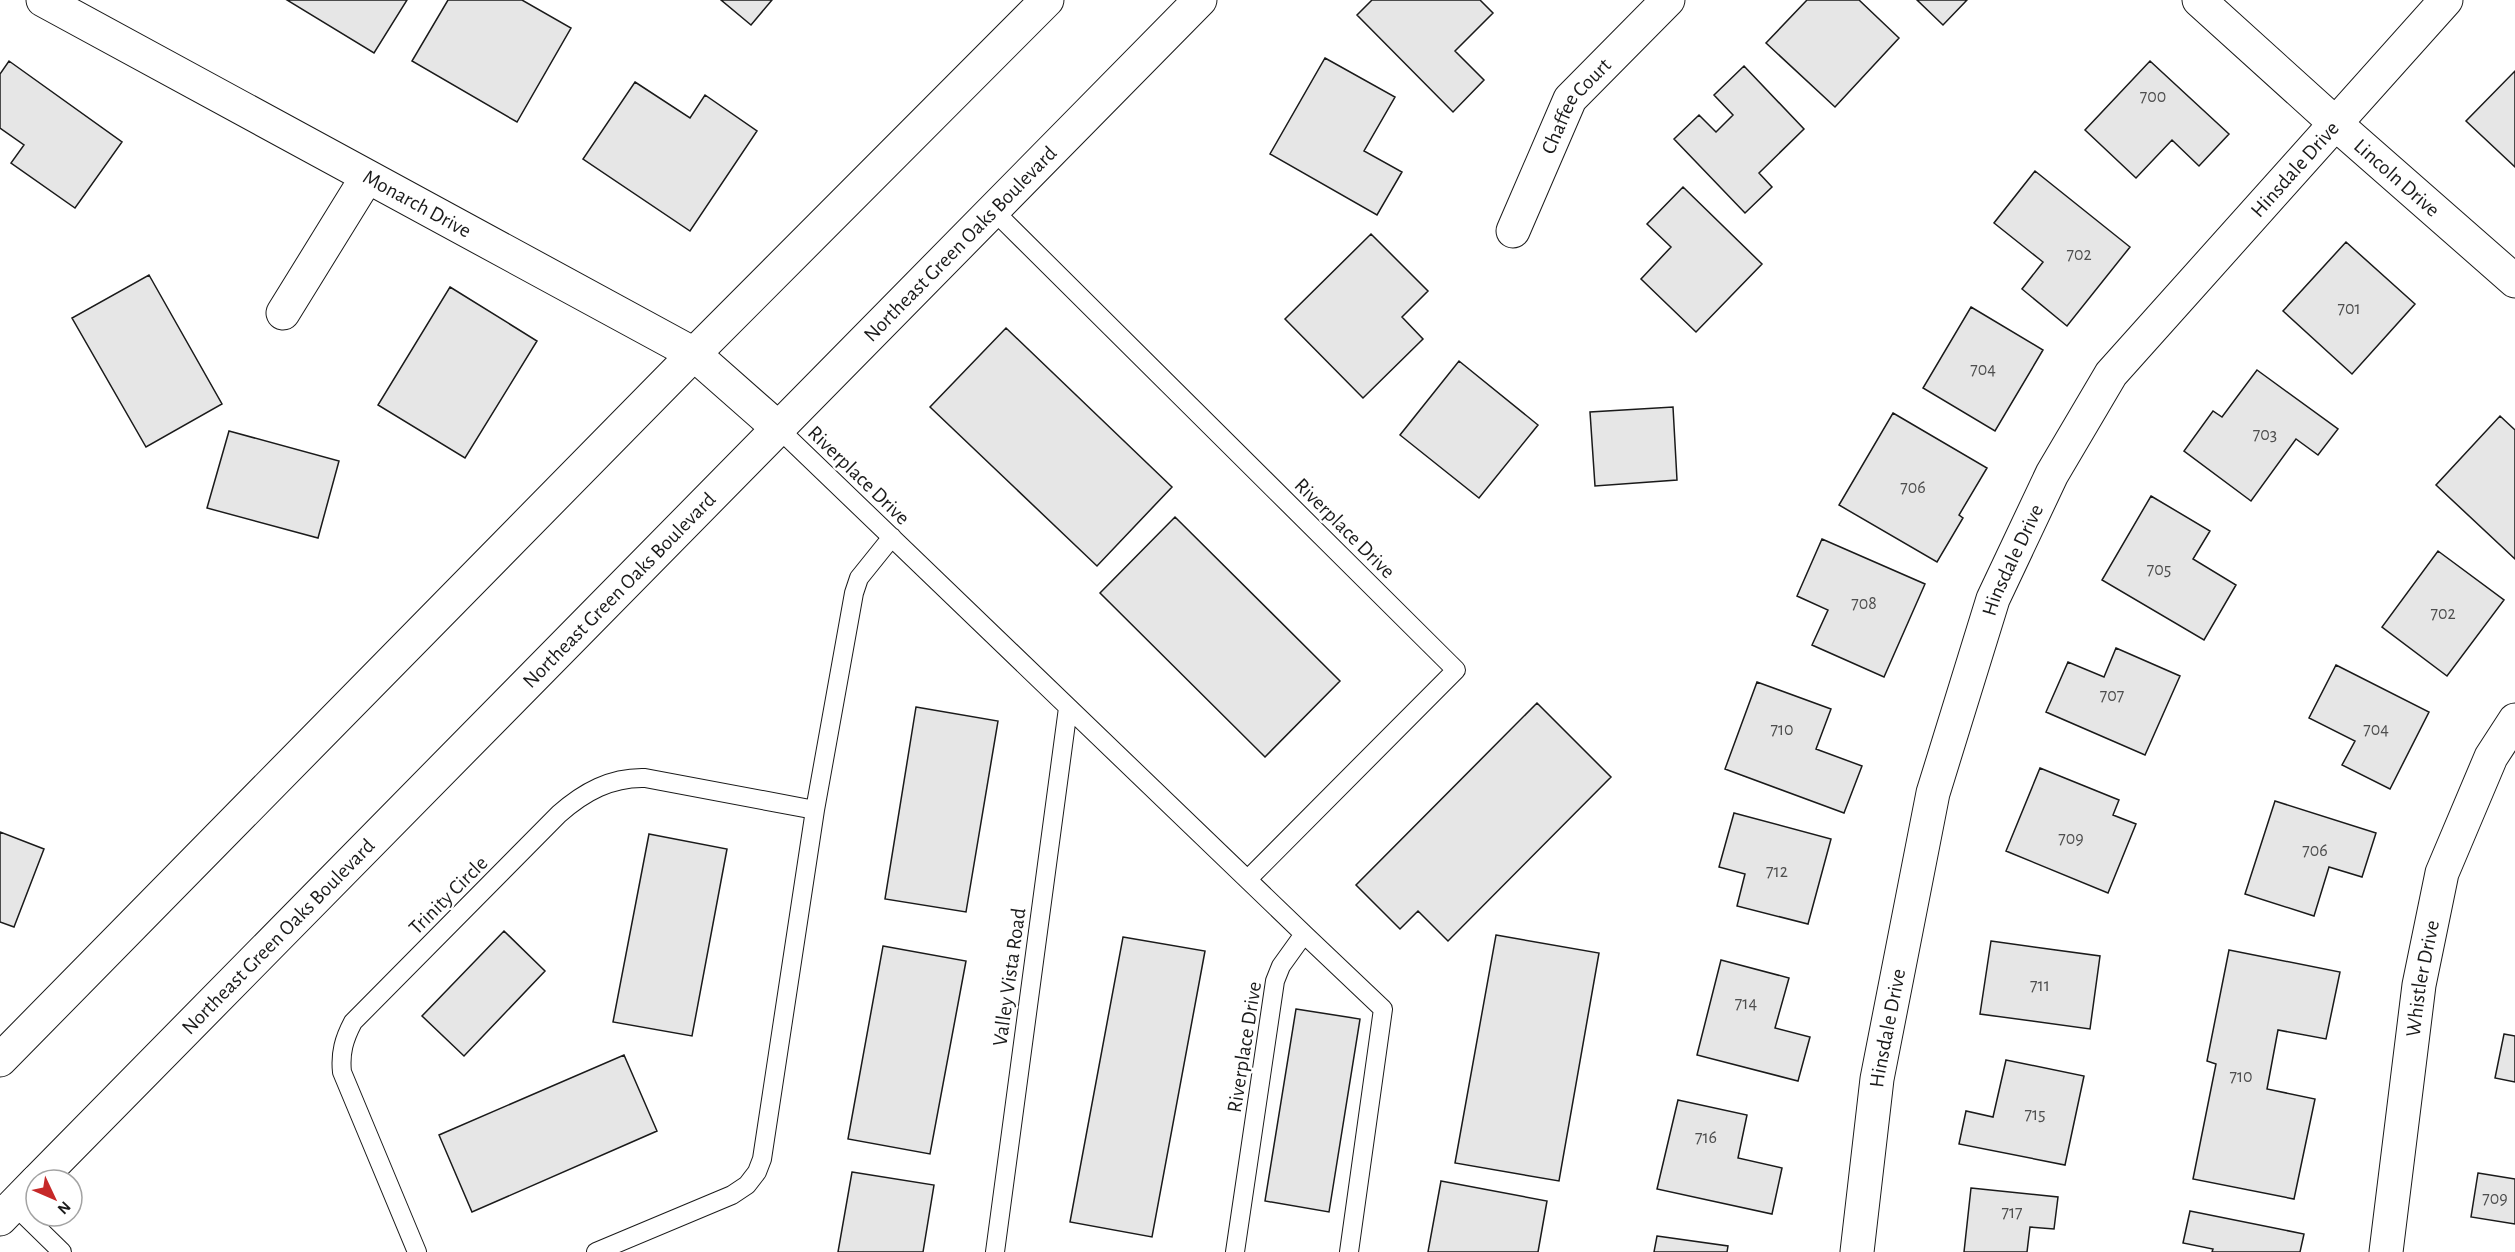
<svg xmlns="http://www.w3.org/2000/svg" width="2515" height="1252" viewBox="0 0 2515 1252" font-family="'Alegreya Sans',sans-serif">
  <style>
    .building { fill: #e6e6e6; stroke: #1a1a1a; stroke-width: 1.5 }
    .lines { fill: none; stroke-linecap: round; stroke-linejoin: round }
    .service-casing { stroke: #1a1a1a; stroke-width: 20 }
    .minor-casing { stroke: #1a1a1a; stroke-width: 35 }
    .secondary-casing { stroke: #1a1a1a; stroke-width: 35 }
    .service { stroke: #fff; stroke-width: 18 }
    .minor { stroke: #fff; stroke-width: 33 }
    .secondary { stroke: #fff; stroke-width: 33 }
    .labels { text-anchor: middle; stroke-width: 4.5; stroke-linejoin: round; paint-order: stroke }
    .number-label { font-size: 18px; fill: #4d4d4d }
    .street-label { font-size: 21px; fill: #1a1a1a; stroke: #fff }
  </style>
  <rect width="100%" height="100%" fill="#fff"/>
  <!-- building -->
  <path class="building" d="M287,0H407L374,53Z
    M448,0H522L571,28L517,122L412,61Z
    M721,0H772L751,25Z
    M1372,0H1480L1493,13L1455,51L1484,80L1453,112L1357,15Z
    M1807,0H1859L1899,38L1835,107L1766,43Z
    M1917,0H1967L1943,25Z
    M1325,58L1395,97L1364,151L1402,172L1377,215L1270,154Z
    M9,61L122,142L75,208L11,163L24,145L0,128V74Z
    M2150,61L2229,134L2199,166L2172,140L2136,178L2085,130Z
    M1744,66L1804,129L1759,173L1772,187L1745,213L1674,139L1699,115L1716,132L1733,115L1714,95Z
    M2515,71V167L2466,121Z
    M635,82L690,118L705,95L757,131L690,231L583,159Z
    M2035,171L2130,247L2067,326L2022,289L2043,262L1994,223Z
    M1683,187L1762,264L1696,332L1641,279L1671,247L1647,224Z
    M1371,234L1428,291L1402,317L1423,339L1363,398L1285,319Z
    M2346,242L2415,304L2352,374L2283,311Z
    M149,275L222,404L146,447L72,318Z
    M450,287L537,341L465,458L378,405Z
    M1971,307L2043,350L1995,431L1923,388Z
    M1006,328L1172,487L1097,566L930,407Z
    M1459,361L1538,425L1479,498L1400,435Z
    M2257,370L2338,429L2318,455L2296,439L2251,501L2184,451L2213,411L2222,417Z
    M1673,407L1677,480L1595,486L1590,412Z
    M1893,413L1987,468L1959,515L1963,518L1937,562L1839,505Z
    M2500,416L2515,430V559L2436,485Z
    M229,431L339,461L318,538L207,508Z
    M2151,496L2210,531L2193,559L2236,585L2204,640L2102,580Z
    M1175,517L1340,681L1265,757L1100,593Z
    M1822,539L1925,584L1884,677L1812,645L1828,610L1797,596Z
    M2438,551L2504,600L2447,676L2382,627Z
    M2116,648L2180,676L2145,755L2046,712L2068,662L2104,677Z
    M2336,665L2429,712L2390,789L2342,765L2355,741L2309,718Z
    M1757,682L1831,709L1816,749L1862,766L1844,813L1725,769Z
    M1537,703L1611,777L1448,941L1418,911L1400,929L1356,885Z
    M916,707L998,721L966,912L885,899Z
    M2040,768L2119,800L2113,815L2136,824L2108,893L2006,851Z
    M2275,801L2376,833L2362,877L2329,867L2314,916L2245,894Z
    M1734,813L1831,839L1808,924L1737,906L1745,874L1719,867Z
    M0,832L44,849L14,927L0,922Z
    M649,834L727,849L692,1036L613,1022Z
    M504,931L545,971L464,1056L422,1016Z
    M1496,935L1599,953L1559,1181L1455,1163Z
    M1123,937L1205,951L1152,1237L1070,1222Z
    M1991,941L2100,956L2090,1029L1980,1014Z
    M883,946L966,961L930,1154L848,1139Z
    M2229,950L2340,972L2326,1039L2278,1030L2267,1089L2315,1099L2294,1199L2193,1179L2216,1064L2207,1061Z
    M1721,960L1789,978L1775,1028L1810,1037L1798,1081L1697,1055Z
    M1296,1009L1360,1019L1329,1212L1265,1201Z
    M2504,1034L2515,1036V1082L2495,1078Z
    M624,1055L657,1131L472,1212L439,1135Z
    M2006,1060L2084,1076L2065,1165L1959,1144L1966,1111L1993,1117Z
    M1678,1100L1747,1115L1738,1158L1782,1168L1772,1214L1657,1189Z
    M852,1172L934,1185L923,1252H838Z
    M2478,1173L2515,1179V1224L2471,1217Z
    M1441,1181L1547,1201L1538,1252H1428Z
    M1971,1188L2058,1197L2054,1229L2030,1227L2027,1252H1964Z
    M2190,1211L2304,1234L2300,1252H2212L2213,1249L2183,1243Z
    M1657,1236L1728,1246L1727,1252H1654Z"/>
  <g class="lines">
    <!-- service casing -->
    <g class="service-casing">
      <path id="service" d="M993,210L1456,670L1248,879
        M778,428L1304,934L1281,966L1275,981L1235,1252
        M1304,934L1383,1009L1349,1252
        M14,1205L62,1252
        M417,1252L342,1072C340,1053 344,1039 353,1022L559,814C584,792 611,777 645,778L815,810
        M596,1252L732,1195L747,1185L757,1172L762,1159L815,810L854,593L859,578L892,537
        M995,1252L1068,708"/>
    </g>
    <!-- minor casing -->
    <g class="minor-casing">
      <g id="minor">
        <path id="s1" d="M43,0L694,354L778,428"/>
        <path id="s2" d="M2199,0L2336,124L2515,281"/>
        <path id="s3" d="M1513,231L1570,99L1668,0"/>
        <path d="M283,313L367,177"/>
        <path id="s4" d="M1857,1252L1877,1079L1933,793L1993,599L2052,474L2111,374L2446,0"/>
        <path id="s5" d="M2386,1252L2419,985L2442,873L2491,757L2515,720"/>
      </g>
    </g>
    <!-- secondary casing -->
    <g class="secondary-casing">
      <g id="secondary">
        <path d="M0,1060L694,354L1047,0"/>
        <path id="s6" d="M38,1180L1200,0"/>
        <path d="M0,1219L36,1182"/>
      </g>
    </g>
    <!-- service -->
    <use href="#service" class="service"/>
    <!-- minor -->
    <use href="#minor" class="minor"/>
    <!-- secondary -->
    <use href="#secondary" class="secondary"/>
  </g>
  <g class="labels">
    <!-- number labels -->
    <g class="number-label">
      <text x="2153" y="102">700</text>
      <text x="2079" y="260">702</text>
      <text x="2349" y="314">701</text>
      <text x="1983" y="375">704</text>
      <text x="2265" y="440">703</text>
      <text x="1913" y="493">706</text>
      <text x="2159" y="575">705</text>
      <text x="1864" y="609">708</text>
      <text x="2443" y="619">702</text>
      <text x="2112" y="701">707</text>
      <text x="1782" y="735">710</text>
      <text x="2376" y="735">704</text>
      <text x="2071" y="844">709</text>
      <text x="2315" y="856">706</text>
      <text x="1777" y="877">712</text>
      <text x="2040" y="991">711</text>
      <text x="1746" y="1009">714</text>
      <text x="2241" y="1082">710</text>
      <text x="2035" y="1120">715</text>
      <text x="1706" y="1143">716</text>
      <text x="2495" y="1204">709</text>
      <text x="2012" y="1218">717</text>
    </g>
    <!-- street labels -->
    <g class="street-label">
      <text dy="7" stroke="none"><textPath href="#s3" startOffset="141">Chaffee Court</textPath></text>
      <text dy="7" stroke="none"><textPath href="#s4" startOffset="1198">Hinsdale Drive</textPath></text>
      <text dy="7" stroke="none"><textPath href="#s2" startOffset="266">Lincoln Drive</textPath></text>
      <text dy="7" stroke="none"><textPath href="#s1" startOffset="426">Monarch Drive</textPath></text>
      <text dy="7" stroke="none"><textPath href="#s6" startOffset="1314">Northeast Green Oaks Boulevard</textPath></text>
      <text transform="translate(859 475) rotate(44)" y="7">Riverplace Drive</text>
      <text transform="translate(1345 528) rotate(45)" y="7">Riverplace Drive</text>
      <text dy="7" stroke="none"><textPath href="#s4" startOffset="712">Hinsdale Drive</textPath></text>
      <text dy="7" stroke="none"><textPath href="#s6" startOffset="828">Northeast Green Oaks Boulevard</textPath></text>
      <text transform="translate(448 895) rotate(-45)" y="7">Trinity Circle</text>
      <text dy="7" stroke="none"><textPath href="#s6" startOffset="342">Northeast Green Oaks Boulevard</textPath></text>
      <text transform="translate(1009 977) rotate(-82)" y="7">Valley Vista Road</text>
      <text dy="7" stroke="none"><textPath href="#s5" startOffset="276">Whistler Drive</textPath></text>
      <text dy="7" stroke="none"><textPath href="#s4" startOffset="226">Hinsdale Drive</textPath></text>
      <text transform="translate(1244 1047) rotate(-81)" y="7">Riverplace Drive</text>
    </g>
  </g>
  <!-- north arrow -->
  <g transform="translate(54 1198) rotate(134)"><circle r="28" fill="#ffffff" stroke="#a3a3a3" stroke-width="1.5"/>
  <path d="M0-4.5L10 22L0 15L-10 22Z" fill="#c62828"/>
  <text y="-9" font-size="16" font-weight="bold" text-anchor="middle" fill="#1a1a1a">N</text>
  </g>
</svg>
